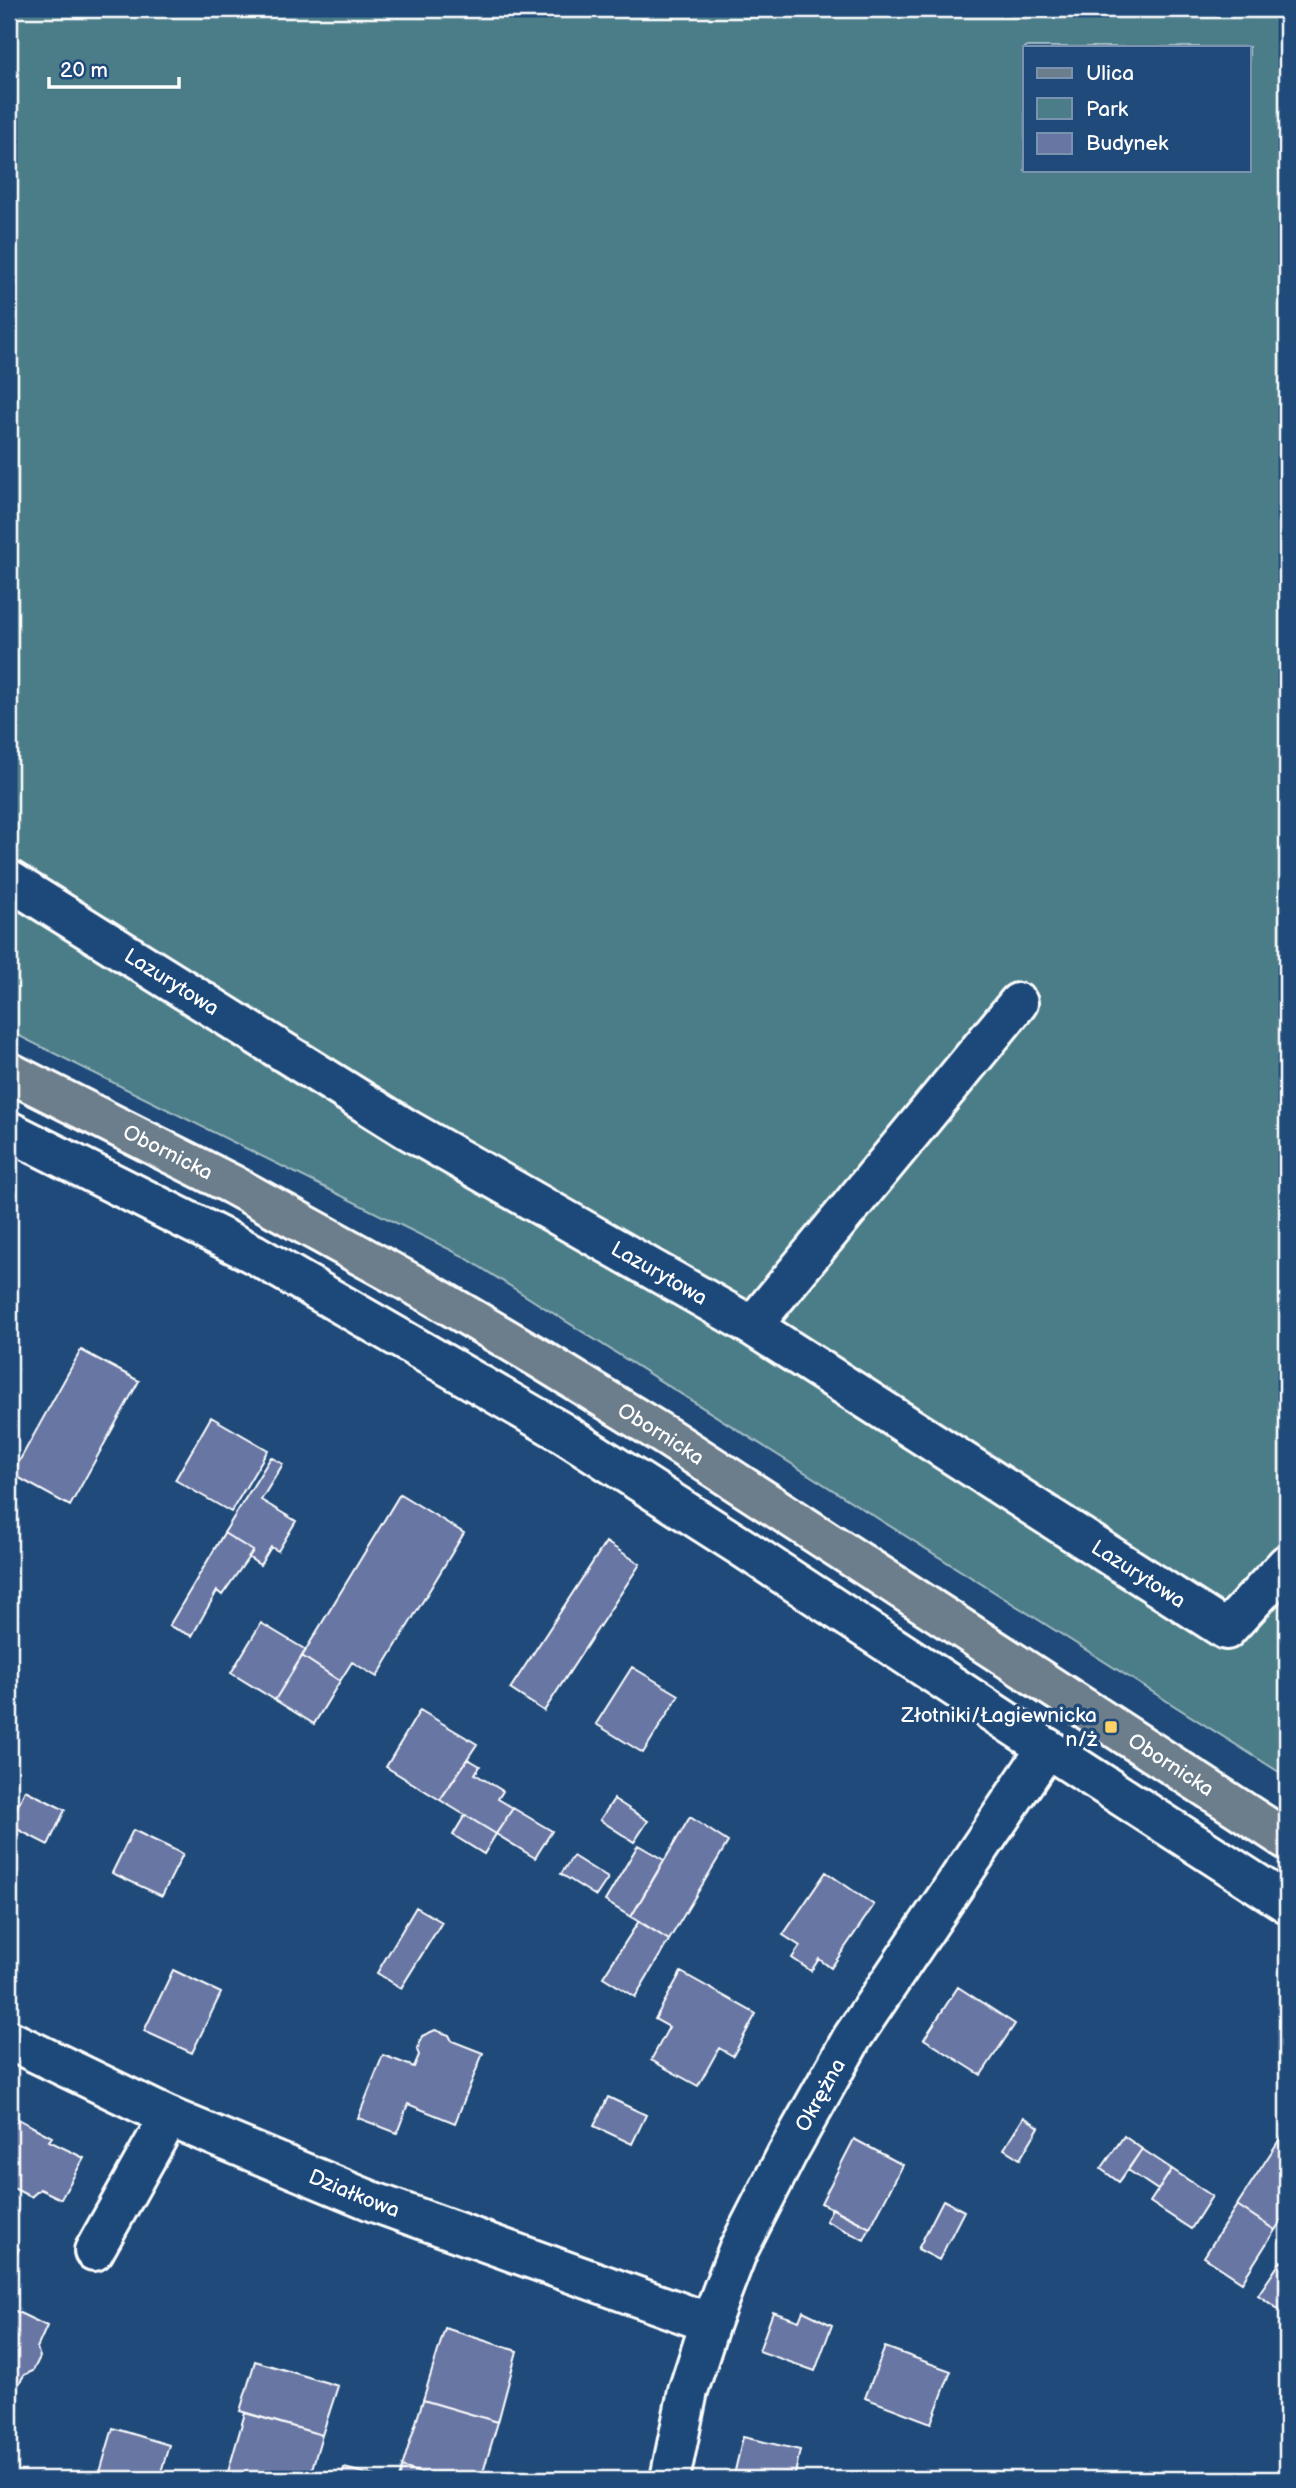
<svg xmlns="http://www.w3.org/2000/svg" width="1296" height="2488" viewBox="0 0 1296 2488" font-family="'Balsamiq Sans',sans-serif">
  <style>
    .green { fill: #4b7d89; stroke: #a5bec4; stroke-width: 2; fill-rule: evenodd }
    .building { fill: #6876a4; stroke: #fff; stroke-width: 2 }
    .lines { fill: none; stroke-linecap: round; stroke-linejoin: round }
    .minor-casing { stroke: #fff; stroke-width: 44 }
    .major-casing { stroke: #fff; stroke-width: 44 }
    .minor { stroke: #1f4a7a; stroke-width: 38 }
    .major { stroke: #6c7d8b; stroke-width: 38 }
    .poi-dot { fill: #ffd166; stroke: #1f4a7a; stroke-width: 2.5 }
    .labels { text-anchor: middle; stroke-width: 7; stroke-linejoin: round; paint-order: stroke }
    .street-label { font-size: 21px; fill: #fff; stroke: #1f4a7a }
    .poi-label { font-size: 21px; fill: #fff; stroke: #1f4a7a; text-anchor: end }
  </style>
  <rect width="100%" height="100%" fill="#1f4a7a"/>
  <filter id="ink" filterUnits="userSpaceOnUse"><feTurbulence type="fractalNoise" baseFrequency=".0143" numOctaves="2"/><feDisplacementMap in="SourceGraphic" scale="14" xChannelSelector="R" yChannelSelector="G"/><feConvolveMatrix kernelMatrix="1 2 1 2 8 2 1 2 1" color-interpolation-filters="sRGB"/></filter>
  <g filter="url(#ink)">
    <!-- green -->
    <path class="green" d="M9,9H1287V1777L461,1255L9,1031ZM1025,47H1249V170H1025Z"/>
    <!-- building -->
    <path class="building" d="M81,1350L139,1381L70,1506L12,1474Z
      M211,1417L268,1450L231,1512L175,1480Z
      M271,1457L283,1464L261,1500L296,1521L278,1551L271,1547L260,1565L248,1557L253,1551L224,1533Z
      M400,1494L464,1533L377,1677L352,1662L340,1681L302,1656Z
      M224,1533L253,1551L222,1595L217,1591L192,1636L169,1626Z
      M606,1542L640,1564L544,1711L510,1689Z
      M261,1623L306,1650L275,1700L231,1673Z
      M302,1656L340,1681L314,1724L275,1700Z
      M632,1667L679,1695L643,1753L596,1724Z
      M420,1710L477,1744L440,1800L386,1767Z
      M468,1759L480,1766L475,1774L503,1791L498,1799L513,1808L496,1834L440,1800Z
      M25,1790L65,1810L48,1845L9,1825Z
      M614,1799L648,1821L634,1842L600,1820Z
      M513,1808L552,1831L535,1858L496,1834Z
      M465,1815L496,1834L484,1854L453,1835Z
      M690,1817L728,1842L669,1940L631,1917Z
      M133,1830L183,1854L162,1896L112,1873Z
      M638,1845L664,1860L631,1917L605,1901Z
      M573,1856L608,1878L596,1896L561,1874Z
      M826,1872L874,1905L831,1968L819,1959L811,1971L792,1958L800,1946L783,1935Z
      M416,1907L442,1922L401,1988L377,1973Z
      M639,1921L669,1940L635,1997L603,1977Z
      M173,1970L221,1993L192,2053L144,2031Z
      M681,1972L756,2014L733,2056L719,2048L698,2086L651,2060L669,2027L655,2019Z
      M958,1987L1015,2024L981,2075L924,2039Z
      M435,2030L449,2035L452,2041L483,2053L455,2123L408,2104L397,2133L358,2118L383,2055L414,2067L419,2055L417,2050L422,2036Z
      M608,2097L646,2115L632,2144L594,2126Z
      M1024,2117L1039,2127L1020,2159L1004,2149Z
      M18,2119L52,2137L49,2141L84,2158L61,2199L40,2189L31,2197L9,2186V2122L14,2124Z
      M1287,2128V2212L1275,2230L1237,2205Z
      M1124,2136L1142,2149L1119,2182L1101,2169Z
      M854,2139L903,2165L870,2228L821,2203Z
      M1142,2149L1172,2169L1158,2190L1128,2170Z
      M1172,2169L1212,2196L1191,2229L1150,2202Z
      M943,2200L964,2211L939,2260L918,2249Z
      M1237,2205L1275,2230L1242,2282L1204,2257Z
      M832,2208L870,2228L864,2240L826,2221Z
      M9,2244L19,2249L9,2270Z
      M1281,2261L1287,2265V2315L1258,2295Z
      M9,2308L47,2326L37,2348L40,2357L33,2371L24,2375L19,2384L9,2379Z
      M803,2311L832,2325L815,2371L759,2351L773,2312L799,2321Z
      M445,2328L517,2351L498,2422L423,2400Z
      M885,2347L951,2371L931,2423L865,2398Z
      M255,2361L338,2386L322,2435L240,2411Z
      M423,2400L498,2422L481,2479H440L402,2467Z
      M245,2413L322,2435L309,2479H226Z
      M113,2428L169,2445L159,2479H98Z
      M743,2437L800,2450L794,2479H733Z
      M402,2467L440,2479H399Z
      M344,2468L384,2478L341,2479Z"/>
    <g class="lines">
      <!-- minor casing -->
      <g class="minor-casing">
        <g id="minor">
          <path id="s1" d="M9,880L405,1128L752,1326L1226,1630L1287,1564"/>
          <path d="M9,1131L254,1254L560,1431L740,1546L1047,1748L1287,1903"/>
          <path d="M752,1326L1018,1003"/>
          <path id="s2" d="M9,2040L169,2117L374,2202L710,2323"/>
          <path d="M94,2251L169,2117"/>
          <path id="s3" d="M670,2479L688,2391L710,2323L738,2250L787,2154L852,2038L1047,1748"/>
        </g>
      </g>
      <!-- major casing -->
      <g class="major-casing">
        <g id="major">
          <path id="s4" d="M9,1072L233,1185L427,1292L537,1357L667,1437L1287,1840"/>
        </g>
      </g>
      <!-- minor -->
      <use href="#minor" class="minor"/>
      <!-- major -->
      <use href="#major" class="major"/>
    </g>
  </g>
  <!-- markers -->
  <rect class="poi-dot" x="1104" y="1720" width="14" height="14" rx="3.5"/>
  <g class="labels">
    <!-- street labels -->
    <g class="street-label">
      <text dy="7" stroke="none"><textPath href="#s1" startOffset="192">Lazurytowa</textPath></text>
      <text dy="7" stroke="none"><textPath href="#s4" startOffset="178">Obornicka</textPath></text>
      <text dy="7" stroke="none"><textPath href="#s1" startOffset="760">Lazurytowa</textPath></text>
      <text dy="7" stroke="none"><textPath href="#s4" startOffset="746">Obornicka</textPath></text>
      <text dy="7" stroke="none"><textPath href="#s1" startOffset="1326">Lazurytowa</textPath></text>
      <text dy="7" stroke="none"><textPath href="#s4" startOffset="1354">Obornicka</textPath></text>
      <text dy="7" stroke="none"><textPath href="#s3" startOffset="415">Okrężna</textPath></text>
      <text dy="7" stroke="none"><textPath href="#s2" startOffset="378">Działkowa</textPath></text>
    </g>
    <!-- poi labels -->
    <g class="poi-label">
      <text x="1097" y="1722">Złotniki/Łagiewnicka<tspan x="1097" dy="24">n/ż</tspan></text>
    </g>
  </g>
  <!-- margin -->
  <rect width="1296" height="2488" fill="none" stroke="#1f4a7a" stroke-width="35"/>
  <rect x="18" y="18" width="1261" height="2453" fill="none" stroke="#fff" stroke-width="2.5" filter="url(#ink)"/>
  <!-- legend -->
  <rect x="1023" y="46" width="228" height="126" fill="#1f4a7a" stroke="#7992af" stroke-width="2"/>
  <rect x="1037" y="68" width="35" height="10" fill="#6c7d8b" stroke="#7992af" stroke-width="2"/>
  <text x="1086" y="80" font-size="21" fill="#ffffff">Ulica</text>
  <rect x="1037" y="98" width="35" height="21" fill="#4b7d89" stroke="#7992af" stroke-width="2"/>
  <text x="1086" y="116" font-size="21" fill="#ffffff">Park</text>
  <rect x="1037" y="133" width="35" height="21" fill="#6876a4" stroke="#7992af" stroke-width="2"/>
  <text x="1086" y="150" font-size="21" fill="#ffffff">Budynek</text>
  <!-- scale -->
  <path d="M49 77v10h130v-10" fill="none" stroke="#ffffff" stroke-width="3.5"/>
  <text x="60" y="77" font-size="21" fill="#ffffff" stroke="#1f4a7a" stroke-width="5" paint-order="stroke">20 m</text>
</svg>
